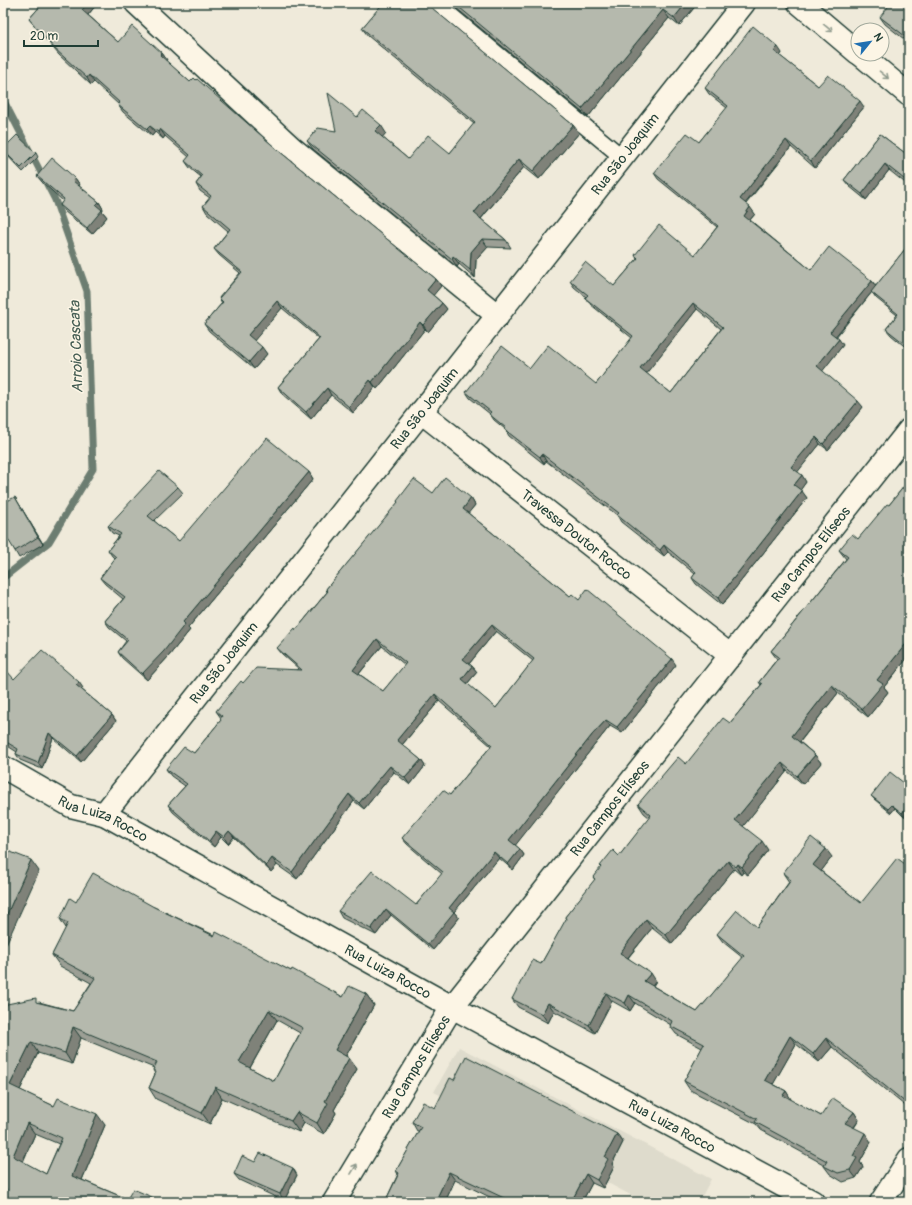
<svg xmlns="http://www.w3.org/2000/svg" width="912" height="1205" viewBox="0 0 912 1205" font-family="Pangolin,sans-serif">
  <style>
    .built { fill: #dedbcc }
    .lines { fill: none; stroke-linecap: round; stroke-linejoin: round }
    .stream { stroke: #6c7d71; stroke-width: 7 }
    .lane-casing { stroke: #1f3d34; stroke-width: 18 }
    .street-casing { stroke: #1f3d34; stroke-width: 25 }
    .secondary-casing { stroke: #1f3d34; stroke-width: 25 }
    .lane { stroke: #fcf5e5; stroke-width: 15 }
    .street { stroke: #fcf5e5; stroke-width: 22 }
    .secondary { stroke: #fcf5e5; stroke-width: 22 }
    .wall { fill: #9c9f95; stroke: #1f3d34; fill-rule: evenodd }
    .shaded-wall { fill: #7f8279; stroke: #1f3d34 }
    .building { fill: #b5b9ad; stroke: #1f3d34; fill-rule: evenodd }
    .oneway { stroke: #8e998c }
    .labels { text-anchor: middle; stroke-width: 3; stroke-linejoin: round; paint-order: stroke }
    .street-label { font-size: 14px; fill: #1f3d34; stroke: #fcf5e5 }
    .water-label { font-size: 15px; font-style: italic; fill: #455d53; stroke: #fcf5e5 }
  </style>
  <rect width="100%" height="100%" fill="#efeada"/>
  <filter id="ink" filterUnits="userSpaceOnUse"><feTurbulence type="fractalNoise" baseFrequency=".025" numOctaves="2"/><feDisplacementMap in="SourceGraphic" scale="8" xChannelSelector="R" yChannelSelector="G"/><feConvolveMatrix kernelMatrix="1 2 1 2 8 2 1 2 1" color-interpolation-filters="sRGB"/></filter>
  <g filter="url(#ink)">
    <!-- built -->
    <path class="built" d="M459,1047L711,1179L699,1202H644L434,1092Z"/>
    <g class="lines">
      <!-- stream -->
      <path class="stream" d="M3,99L55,200L87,291L93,469L49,542L3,578"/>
      <!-- lane casing -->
      <g class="lane-casing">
        <path id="lane" d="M436,3L622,157"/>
      </g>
      <!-- street casing -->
      <g class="street-casing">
        <g id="street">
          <path d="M136,3L292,148L498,316"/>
          <path id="s1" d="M421,412L731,656"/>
          <path id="s2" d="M3,767L71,806L104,814L452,1007L909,430"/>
          <path id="s3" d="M104,814L744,3"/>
        </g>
      </g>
      <!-- secondary casing -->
      <g class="secondary-casing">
        <g id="secondary">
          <path d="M799,3L858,53"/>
          <path d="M860,54L909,95"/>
          <path id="s4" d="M334,1202L452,1007L813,1202"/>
          <path d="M881,1202L909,1159"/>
        </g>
      </g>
      <!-- lane -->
      <use href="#lane" class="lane"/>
      <!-- street -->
      <use href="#street" class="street"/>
      <!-- secondary -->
      <use href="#secondary" class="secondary"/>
    </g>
    <!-- wall -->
    <path class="wall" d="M43,3H97V4L88,15L118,42L162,53L167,60L166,61L190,82L279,151L436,279L441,286L433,295L442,303L447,309L428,332L425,329L377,389L375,387L353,413L331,395L311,419L282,394L278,387L319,339L282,308L254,340L267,354L254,369L209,331L204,324L222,303L219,298L240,273L219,255L214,249L228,231L207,213L203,206L210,198L200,191L196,184L201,177L190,168L185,161L189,157L165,136L163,139L155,132L152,136L123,112L118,105H119L94,82L91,85L59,55L29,19Z
      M380,3H428V5L573,125L579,133L539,179L524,167L481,219L506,240L511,248L488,247L476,260L475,278L459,264L457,267L313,149L307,141L336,131L357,117L386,133L382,137L408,159L450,153L474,124L368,36L362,28L382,5Z
      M450,3H698L679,26L669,18L588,117Z
      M909,3V43L885,24L880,17Z
      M782,53L780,56L818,86L864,107L815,168L791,147L746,204L755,214L750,220L811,270L872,281L876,286L909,244V350L891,335L886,329L897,315L876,298L872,292L836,337L843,345L822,371L863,407L828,450L820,444L797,472L806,482L800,490L807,498L722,605L696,584L692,578L695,574L668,552L664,556L621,522L617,515L546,461L544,464L509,436L505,429L494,420L490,414L470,398L466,392L530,368L596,384L632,338L590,304L585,298L586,297L574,287L570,281L614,286L637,259L635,255H695L717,227L658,179L654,173L699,142L727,108L709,94L705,88ZM697,309L721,329L671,393L646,373Z
      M880,134L909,156V186L889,170L866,200L849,186L844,180Z
      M3,151L36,153L38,157L23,172L5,153Z
      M37,176L75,178L80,185L79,186L99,202L103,209L102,211L107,217L92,234L64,211L60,205L63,201L42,182Z
      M309,472L313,479L188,628L190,630L168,657L147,680L122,658L118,652L126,641L109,627L105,621L123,599L105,584L100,578L115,559L112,556L108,550L119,536L112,533L108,526L178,487L183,493L154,521L179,541Z
      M909,480V656L884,687L888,692L868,717L838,693L800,742L815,755L821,763L803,784L787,771L743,826L768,850L748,875L743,872L741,875L734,869L672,944L652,928L628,958L656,981L653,986L697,1012L743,958L723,942L717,934L757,927L789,882L783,873L832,857L821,871L861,903L909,867V1109L832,1047L819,1062L796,1044L773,1084L786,1091L791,1100L821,1116L854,1112L859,1120L854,1128L871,1142L860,1162L863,1167L856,1178L843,1182L830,1174L824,1166L825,1165L761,1130L756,1124L690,1090L684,1081L702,1048L676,1034L670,1026L671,1025L635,1003L630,1011L612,1001L595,1033L554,1011L548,1023L518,1007L512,999L541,964L566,920L565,917L595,880L593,877L619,856L650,818L644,813L638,804L686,764L730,723L761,685L759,682L777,659L771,651L846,559L839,550L858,539L889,505Z
      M433,493L471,498L475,505L468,513L570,596L579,600L676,665L622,733L610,726L597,742L515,845L520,849L524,855L513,870L499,858L454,912L459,918L433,950L391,915L376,935L342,918L338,911L416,905L442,874L407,844L402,838L450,795L491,746L439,701L402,745L421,760L425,766L410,785L394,772L364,809L354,801L297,879L277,865L271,872L234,837L228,844L221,837L214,847L173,812L168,805L185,786L171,776L166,769L194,753L221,720V718L216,711L243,683L299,669L282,654L277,648L296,630L327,592L326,589L398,503L397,501ZM496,631L533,661L496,708L467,684L477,672L472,666L469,664ZM382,646L405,665L383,691L359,674Z
      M19,504L43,544L19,558L15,551L4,525Z
      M3,673L14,679L83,688L81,689L112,715L116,721L81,762L53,738L42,769L20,760L16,754L17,752L3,743Z
      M909,787L904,817L895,808L891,813L874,799L871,796Z
      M76,902L154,907L291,971L343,997L366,994L374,1005L346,1056L357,1069L334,1110L336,1113L324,1134L304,1123L299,1132L222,1098L210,1124L156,1099L149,1088L155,1074L153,1070L154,1068L81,1038L72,1064L38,1053L20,1090L54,1106L105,1125L82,1180L127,1199L164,1202L3,1195V1014L39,1002L73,1011L91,983L60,966L52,955L66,928L60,919ZM277,1020L300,1033L274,1081L250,1068ZM35,1134L59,1144L46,1174L23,1162Z
      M454,1080L617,1134L623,1142L612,1164L614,1167L603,1188L592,1183L582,1202H500L455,1180L445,1202H385L398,1174L396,1171L419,1131H417L412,1122L435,1108Z
      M234,1174L297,1175L284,1201L239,1180Z"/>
    <!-- shaded-wall -->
    <path class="shaded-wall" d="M88,3H97V4L86,17L82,10Z
      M686,3H698L679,26L674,18Z
      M663,10L669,18L588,117L582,109Z
      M909,31V42L905,36Z
      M778,47L782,53L779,58L774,51Z
      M162,53L167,60L165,62L160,55Z
      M89,75L94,82L91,85L87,78Z
      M860,101L864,107L815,168L811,161Z
      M381,125L386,133L381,139L375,131Z
      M573,125L579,133L539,179L533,171Z
      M150,126L155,132L152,136L147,129Z
      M160,129L165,136L163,139L158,132Z
      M786,140L791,147L744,205L740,199Z
      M519,159L524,167L479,221L474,213Z
      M885,164L889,170L866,200L862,194Z
      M75,178L80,185L77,187L73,181Z
      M99,202L103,209L102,211L107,217L92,234L87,228L96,205Z
      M750,207L755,214L748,222L744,216Z
      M482,239L488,247L476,260L475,278L470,270L471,252Z
      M453,256L459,264L457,267L452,259Z
      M436,279L441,286L432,297L427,290Z
      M872,281L876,287L834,338L830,332Z
      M277,301L282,308L253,342L248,335Z
      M442,303L447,309L428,332L423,325Z
      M693,303L697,309L645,375L640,368Z
      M420,322L425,329L377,389L372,382Z
      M839,339L843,345L821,373L817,366Z
      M262,347L267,354L254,369L249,362Z
      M370,380L375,387L353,413L349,407Z
      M327,388L331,395L311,419L306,412Z
      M858,401L863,407L828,450L823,444Z
      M816,437L820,444L796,474L791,467Z
      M542,454L546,461L544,464L540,457Z
      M309,472L313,479L188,628L190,630L168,657L147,680L142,674L183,622Z
      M802,475L806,482L799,492L794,485Z
      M802,491L807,498L722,605L718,598Z
      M15,497L19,504L43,544L38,537Z
      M471,498L475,505L467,515L463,509Z
      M664,545L668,552L664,556L660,550Z
      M492,625L496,631L468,665L463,659Z
      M377,639L382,646L357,676L353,670Z
      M909,640V656L884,687L888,692L868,717L862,709L877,680Z
      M672,659L676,665L622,733L617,727Z
      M472,666L477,672L466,685L462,679Z
      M79,682L83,688L80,691L76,685Z
      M832,685L838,693L798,744L792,736Z
      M435,694L439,701L401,746L397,740Z
      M112,715L116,721L81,762L77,756Z
      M606,720L610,726L597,742L514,847L509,840L592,735Z
      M49,733L53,738L42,769L38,763Z
      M815,755L821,763L803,784L797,776Z
      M421,760L425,766L410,785L405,778Z
      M782,763L787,771L741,829L735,820Z
      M390,766L394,772L364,809L359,803Z
      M349,794L354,801L297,879L292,872Z
      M892,805L895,808L891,813L888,809Z
      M909,805V811L904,817L902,813Z
      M216,831L221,837L214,847L209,841Z
      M229,831L234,837L228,844L224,837Z
      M762,841L768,850L748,875L742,867Z
      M520,849L524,855L513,870L508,864Z
      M826,849L832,857L819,874L813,865Z
      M494,852L499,858L454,912L459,918L433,950L428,944L449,908Z
      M272,858L277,865L271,872L266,866Z
      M31,860L39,871L3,951V923Z
      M728,861L734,869L672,944L666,935Z
      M738,864L743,872L741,875L736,867Z
      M386,909L391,915L376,935L371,929Z
      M646,919L652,928L625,961L620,953Z
      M651,973L656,981L650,989L644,981Z
      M606,993L612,1001L595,1033L589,1025Z
      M366,994L374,1005L343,1061L335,1050Z
      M629,995L635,1003L630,1011L625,1003Z
      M548,1003L554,1011L548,1023L542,1014Z
      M269,1010L277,1020L247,1073L239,1062Z
      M73,1027L81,1038L72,1064L65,1053Z
      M790,1036L796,1044L771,1088L765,1080Z
      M826,1038L832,1047L819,1062L813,1054Z
      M31,1042L38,1053L17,1096L10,1085Z
      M349,1058L357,1069L334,1110L336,1113L324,1134L317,1123L325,1101Z
      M909,1066V1082L903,1073Z
      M215,1087L222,1098L210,1124L202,1113Z
      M786,1091L791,1099L789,1104L783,1095Z
      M909,1100V1107L906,1103Z
      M297,1112L304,1123L299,1132L291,1121Z
      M854,1112L859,1120L851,1131L845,1123Z
      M97,1114L105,1125L79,1187L72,1176Z
      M27,1123L35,1134L20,1167L13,1156Z
      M865,1133L871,1142L860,1162L863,1167L856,1178L850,1170L853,1156Z
      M617,1134L623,1142L612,1164L614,1167L603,1188L597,1180L605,1157Z
      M293,1168L297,1175L284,1201L280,1194Z
      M449,1172L455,1180L445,1202H435Z
      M586,1174L592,1183L582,1202H571Z"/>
    <!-- building -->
    <path class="building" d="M43,3H88L82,10L118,42L132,26L162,53L160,55L190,82L194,78L196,80L197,79L279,151L436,279L427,290L442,303L423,325L420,322L372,382L370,380L349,407L327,388L306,412L278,387L320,338L277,301L248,335L262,347L249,362L204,324L223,302L219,298L242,272L214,249L230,229L203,206L211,196L196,184L202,176L185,161L190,155L160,129L158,132L150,126L147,129L118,105L120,103L89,75L87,78L54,48L29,19Z
      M383,3H426L573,125L533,171L519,159L474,213L506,240L482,239L471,252L470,270L453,256L452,259L307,141L318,128L336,131L328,93L357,117L363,110L381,125L375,131L408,159L428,135L450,153L475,122L362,28Z
      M454,3H686L674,18L663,10L582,109Z
      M891,3H909V31L905,36L880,17Z
      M753,26L778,47L774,51L818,86L828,75L860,101L811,161L786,140L740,199L750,207L744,216L811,270L829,247L872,281L830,332L839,339L817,366L858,401L823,444L816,437L791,467L802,475L794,485L802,491L718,598L692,578L696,572L664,545L660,550L617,515L619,513L542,454L540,457L504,429L506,428L489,414L491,412L466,392L502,346L530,368L548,345L596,384L633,336L585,298L588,295L570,281L585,262L614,286L638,258L635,255L659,225L695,255L718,226L654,173L687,133L699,142L728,106L705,88ZM693,303L723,327L671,393L640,368Z
      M880,134L909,156V183L885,164L862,194L844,180Z
      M17,135L36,153L21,168L3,150V149Z
      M52,158L75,178L73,181L99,202L96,205L102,210L87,228L60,205L64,199L37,176Z
      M909,244V347L886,329L898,314L871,292Z
      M267,438L309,472L183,622L185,624L164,651L142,674L118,652L128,640L105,621L125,597L100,578L116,557L108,550L121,534L108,526L159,471L178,487L148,516L179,541Z
      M445,477L471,498L463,509L570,596L572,594L579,600L587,589L672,659L617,727L606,720L592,735L509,840L520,849L508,864L494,852L449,908L454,912L428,944L386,909L371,929L338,911L372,871L416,905L443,872L402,838L443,790L450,795L492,745L435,694L397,740L421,760L405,778L390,766L359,803L349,794L292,872L272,858L266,866L229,831L224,837L216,831L209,841L168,805L187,784L166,769L184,747L194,753L221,720L220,719L222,716L216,711L241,681L243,683L256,668L302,670L277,648L295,628L296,630L328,591L326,589L398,502L397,501L414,479L433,493ZM492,625L534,659L496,708L462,679L472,666L463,659ZM377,639L406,663L383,691L353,670Z
      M909,480V640L877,680L883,684L862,709L832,685L792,736L815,755L797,776L782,763L735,820L762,841L742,867L738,864L736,867L728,861L666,935L646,919L620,953L651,973L644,981L697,1012L744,956L717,934L737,910L757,927L791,880L783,873L811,837L826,849L813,865L861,903L897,858L909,867V1066L903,1073L909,1079V1100L906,1103L826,1038L813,1054L790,1036L765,1080L786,1091L783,1095L821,1116L833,1098L854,1112L845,1123L865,1133L853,1156L857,1158L850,1170L838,1173L824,1166L827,1161L755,1122L757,1119L684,1081L704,1044L670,1026L672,1021L629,995L625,1003L606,993L589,1025L548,1003L542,1014L512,999L532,960L541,964L566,919L565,917L595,879L593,877L601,867L600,866L613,850L619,856L651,815L638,804L678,757L686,764L723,718L730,723L762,684L759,682L779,657L771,651L848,557L839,550L852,534L858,539L887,504L889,505Z
      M15,497L38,537L15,551L3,531V526L4,525L3,523V503Z
      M42,650L79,682L76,685L112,715L77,756L49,733L38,763L16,754L18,749L3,740V673L6,670L14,679Z
      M890,772L909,787V805L902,813L892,805L888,809L871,796Z
      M3,849L31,860L3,923Z
      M93,873L154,907L214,936L216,932L291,971L292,969L343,997L349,986L366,994L335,1050L349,1058L325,1101L328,1103L317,1123L297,1112L291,1121L215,1087L202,1113L149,1088L156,1072L153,1070L157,1062L73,1027L65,1053L31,1042L10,1085L54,1106L58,1098L97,1114L72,1176L127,1199L133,1189L164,1202H3V1197L7,1189L3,1187V1014L7,1004L36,998V1002L73,1011L95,978L52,955L68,923L60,919L70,898L76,902ZM269,1010L303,1028L274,1081L239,1062ZM27,1123L62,1138L46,1174L13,1156Z
      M466,1056L617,1134L605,1157L608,1159L597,1180L586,1174L571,1202H505L506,1199L449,1172L435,1202H385L399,1173L396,1171L421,1127L412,1122L423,1102L435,1108L450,1078L454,1080Z
      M260,1153L293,1168L280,1194L234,1174L242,1156L255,1162Z"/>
    <!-- one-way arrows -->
    <defs><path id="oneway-shaft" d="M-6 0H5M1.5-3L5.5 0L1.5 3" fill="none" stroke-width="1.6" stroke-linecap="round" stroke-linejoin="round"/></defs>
    <g class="oneway">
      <use href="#oneway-shaft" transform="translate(828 28) rotate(40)"/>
      <use href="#oneway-shaft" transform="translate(884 75) rotate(40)"/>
      <use href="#oneway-shaft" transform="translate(354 1169) rotate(-59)"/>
    </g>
  </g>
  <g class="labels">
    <!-- street labels -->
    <g class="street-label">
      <text dy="5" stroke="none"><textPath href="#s3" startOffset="841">Rua São Joaquim</textPath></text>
      <text dy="5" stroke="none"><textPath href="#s3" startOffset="517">Rua São Joaquim</textPath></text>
      <text dy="5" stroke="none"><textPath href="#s1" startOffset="198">Travessa Doutor Rocco</textPath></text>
      <text dy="5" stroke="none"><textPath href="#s2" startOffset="1088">Rua Campos Elíseos</textPath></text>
      <text dy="5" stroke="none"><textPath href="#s3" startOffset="193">Rua São Joaquim</textPath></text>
      <text dy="5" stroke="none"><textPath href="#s2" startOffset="764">Rua Campos Elíseos</textPath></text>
      <text dy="5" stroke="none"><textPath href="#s2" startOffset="113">Rua Luiza Rocco</textPath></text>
      <text dy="5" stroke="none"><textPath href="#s2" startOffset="437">Rua Luiza Rocco</textPath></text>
      <text dy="5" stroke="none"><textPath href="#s4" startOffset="158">Rua Campos Elíseos</textPath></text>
      <text dy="5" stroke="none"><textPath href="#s4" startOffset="478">Rua Luiza Rocco</textPath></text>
    </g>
    <!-- water labels -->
    <g class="water-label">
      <text transform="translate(76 347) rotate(-92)" y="5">Arroio Cascata</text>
    </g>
  </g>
  <!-- margin -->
  <rect width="912" height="1205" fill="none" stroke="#fcf5e5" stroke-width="16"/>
  <rect x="8" y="8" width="896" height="1189" fill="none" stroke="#1f3d34" stroke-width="1.5" filter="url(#ink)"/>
  <!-- north arrow -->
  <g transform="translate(870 42) rotate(60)"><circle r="19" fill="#fcf5e5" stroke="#a4ab9e"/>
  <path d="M0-3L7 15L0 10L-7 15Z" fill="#1f6fb2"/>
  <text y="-6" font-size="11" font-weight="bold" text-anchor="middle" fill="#1f3d34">N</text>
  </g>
  <!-- scale -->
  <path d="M24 40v6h74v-6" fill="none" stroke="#1f3d34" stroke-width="2"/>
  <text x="30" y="40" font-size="12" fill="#1f3d34" stroke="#fcf5e5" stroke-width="3" paint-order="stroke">20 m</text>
</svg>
